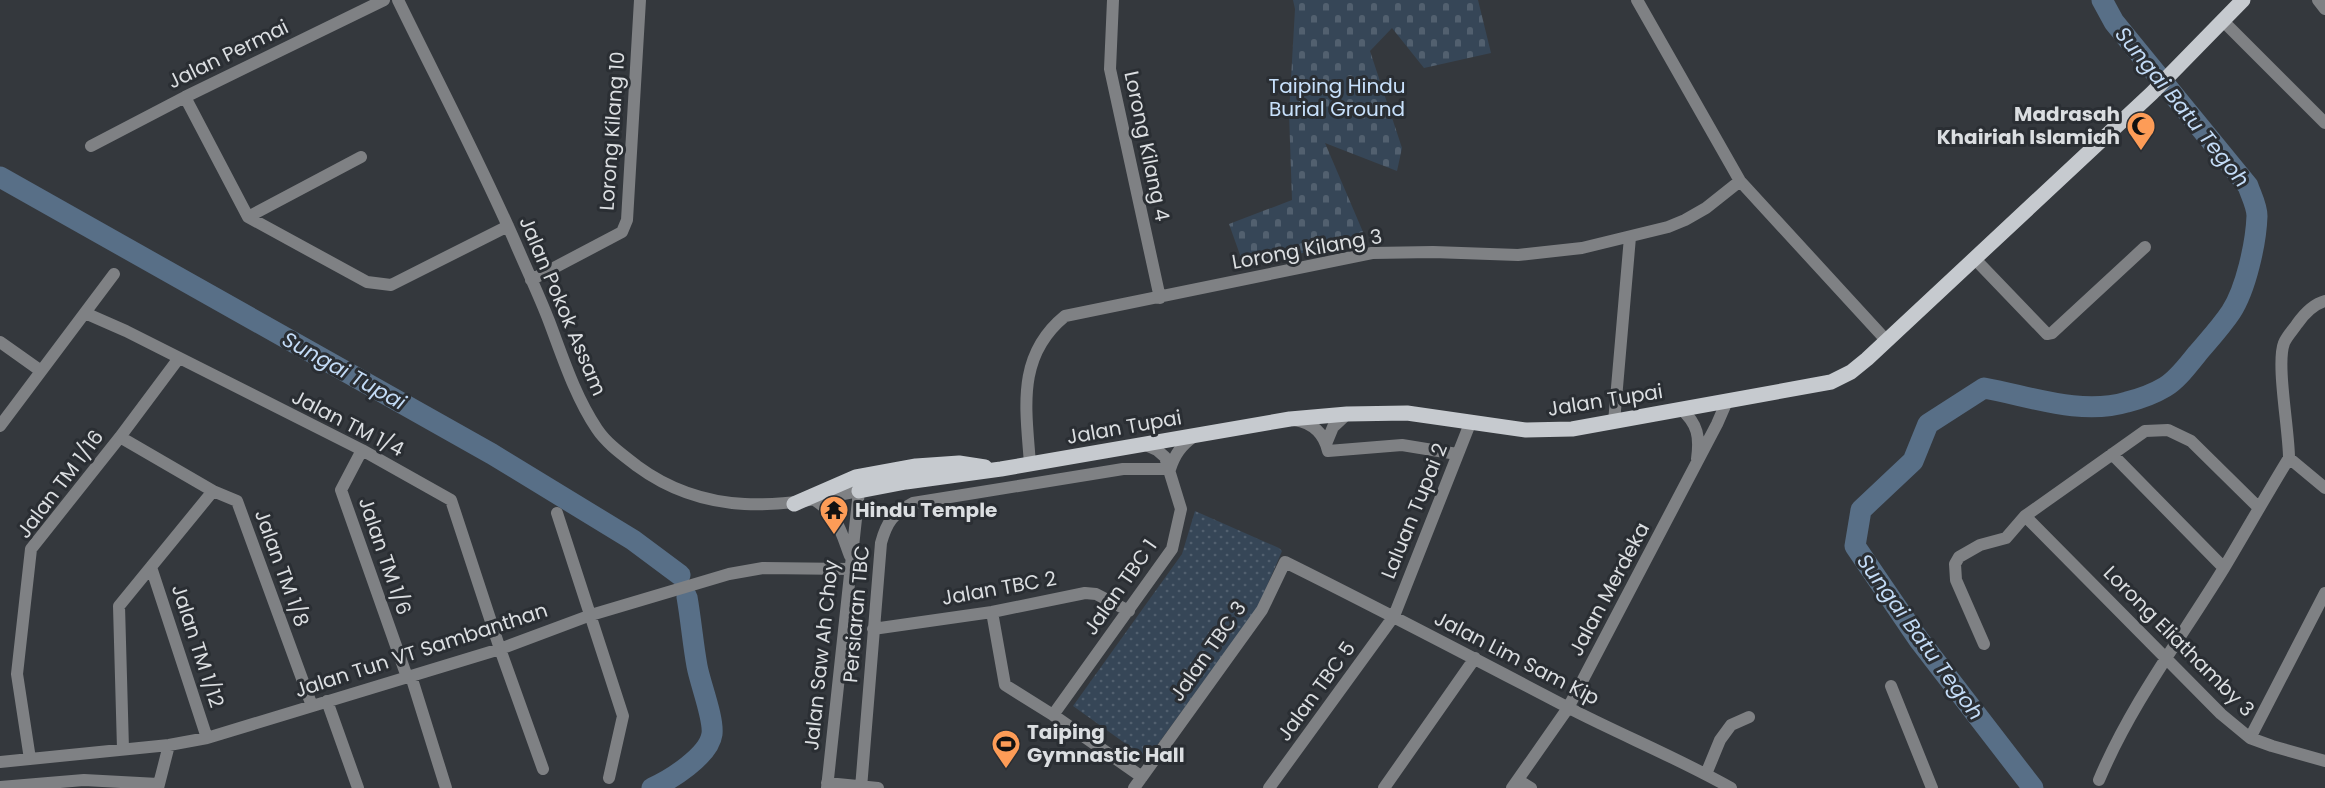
<svg xmlns="http://www.w3.org/2000/svg" width="2325" height="788" viewBox="0 0 2325 788" font-family="Poppins,sans-serif">
  <style>
    .grass { fill: url(#grass-dots) }
    .cemetery { fill: url(#cemetery-stones) }
    .lines { fill: none; stroke-linecap: round; stroke-linejoin: round }
    .river { stroke: #586f87; stroke-width: 21 }
    .minor { stroke: #7f8184; stroke-width: 12 }
    .major { stroke: #c6cacf; stroke-width: 15 }
    .labels { text-anchor: middle; stroke-width: 6; stroke-linejoin: round; paint-order: stroke }
    .street-label { font-size: 20px; fill: #dbdee1; stroke: #2a2e33 }
    .park-label { font-size: 20px; fill: #c8e1fc; stroke: #2a2e33 }
    .poi-label { font-size: 20px; font-weight: bold; fill: #dbdee1; stroke: #2a2e33; text-anchor: start }
    .water-label { font-size: 21px; font-style: italic; fill: #c3dbf6; stroke: #2a2e33 }
  </style>
  <defs>
    <pattern id="grass-dots" width="8" height="8" patternUnits="userSpaceOnUse" patternTransform="scale(1.5)"><rect width="8" height="8" fill="#364657"/><path d="M2 2h.1M6 6h.1" fill="none" stroke="#52606f" stroke-width="1.8" stroke-linecap="round"/></pattern>
    <pattern id="cemetery-stones" width="16" height="16" patternUnits="userSpaceOnUse" patternTransform="scale(1.5)"><rect width="16" height="16" fill="#364657"/><path d="M2 7V4a2 2 0 0 1 4 0v3zM10 15v-3a2 2 0 0 1 4 0v3z" fill="#52606f"/></pattern>
  </defs>
  <rect width="100%" height="100%" fill="#34383d"/>
  <!-- grass -->
  <path class="grass" d="M1195,511L1279,548L1282,551L1258,607L1147,759L1073,706L1182,554Z"/>
  <!-- cemetery -->
  <path class="cemetery" d="M1293,0H1478L1491,53L1424,68L1392,28L1370,51L1402,148L1397,171L1325,143L1366,239L1244,266L1229,224L1292,200L1289,113L1295,9Z"/>
  <g class="lines">
    <!-- river -->
    <path class="river" d="M0,177L492,454L633,540L680,575
      M652,788C670,780 709,756 712,734C714,718 700,683 697,666C693,644 691,620 687,597
      M2033,788L1919,640L1855,546L1861,510L1913,461L1928,424L1984,388C2029,396 2081,416 2127,402C2139,399 2155,393 2165,387C2177,380 2188,365 2197,354C2208,341 2221,327 2231,312C2246,289 2256,243 2257,216C2257,206 2251,195 2248,186L2114,22L2102,0"/>
    <!-- minor -->
    <path class="minor" d="M398,0C437,80 479,160 515,242C526,268 539,295 549,321C563,358 575,396 597,429C607,444 623,455 637,466C706,517 781,508 859,491L827,788
      M1113,0L1110,69L1160,298
      M1637,0L1740,181L1886,340
      M2318,0L2325,9
      M2222,20L2325,123
      M185,97L248,217L367,282L391,285L508,226
      M91,146L185,97L384,0
      M248,217L361,157
      M1974,258L2047,334L2052,333L2145,247
      M531,280L622,232L627,220L640,0
      M85,313L126,331L362,450L451,500L500,649L543,769
      M0,342L41,371
      M1681,409C1698,424 1700,437 1697,459
      M1295,420C1313,423 1324,433 1328,451L1402,445L1457,454
      M1614,422L1630,237
      M0,426L114,274
      M120,437L213,491L237,501L312,706
      M1326,444L1333,427L1347,414
      M362,450L341,490L407,677
      M2112,454L2224,568
      M2289,458L2325,488
      M1030,464C1026,408 1016,356 1065,316L1372,253L1433,252L1518,255L1582,248L1668,227L1685,220L1706,208L1740,181
      M1170,469C1175,454 1181,446 1193,437
      M816,501C838,515 841,532 850,556
      M557,513L623,716L609,778
      M2025,516L2221,714L2250,738L2272,746L2325,761
      M151,567L207,738
      M992,612L1005,685L1053,715L1142,777
      M873,629L992,612L1085,593L1096,594L1129,611
      M1984,644L1956,580L1955,564L1959,557L1980,545L2006,538L2025,516L2145,431L2168,430L2191,441L2258,507
      M411,676L446,788
      M1891,686L1932,788
      M327,701L358,788
      M1053,715L1172,549L1181,509L1165,457L1157,450L1146,445
      M2250,738L2325,593
      M123,749L119,606L213,491
      M30,759L17,674L31,549L120,437L179,358
      M0,762L169,745L207,738L500,649L591,615L729,574L763,568L850,569
      M1706,774L1720,740L1731,725L1749,717
      M1518,780L1531,788
      M2099,780C2131,704 2181,638 2224,568C2246,531 2267,494 2289,458C2289,430 2276,364 2284,343C2287,336 2293,330 2297,324C2304,314 2314,304 2325,301
      M827,783L878,788
      M0,787L84,780L158,784
      M158,788L169,745
      M861,788L881,543C887,521 893,514 913,503L1123,469H1170
      M1134,788L1262,610L1285,562C1380,609 1473,658 1567,707C1621,735 1678,758 1731,788
      M1269,788L1394,616L1471,421
      M1384,788L1475,658
      M1512,788L1568,708L1717,424L1727,401"/>
    <!-- major -->
    <path class="major" d="M859,491L906,482L1001,469L1290,419L1347,414L1407,413L1526,430L1572,429L1831,382L1851,372L1867,359L2152,93L2243,0
      M794,504L856,477L916,466L959,463L985,467"/>
  </g>
  <!-- icons -->
  <defs>
    <g id="mosque-pin" transform="scale(1.5)"><path d="M0 17L-7.5 6A9.5 9.5 0 1 1 7.5 6Z" fill="#fd9c57" stroke="#2a2e33"/><path d="M3.5-4.9A6 6 0 1 0 3.5 4.9A5 5 0 1 1 3.5-4.9Z" fill="#111"/></g>
    <g id="temple-pin" transform="scale(1.5)"><path d="M0 17L-7.5 6A9.5 9.5 0 1 1 7.5 6Z" fill="#fd9c57" stroke="#2a2e33"/><path d="M0-6L5-2H3V0L6.5 2.5H4V6H1.5V3h-3V6H-4V2.5H-6.5L-3 0V-2H-5Z" fill="#111"/></g>
    <g id="stadium-pin" transform="scale(1.5)"><path d="M0 17L-7.5 6A9.5 9.5 0 1 1 7.5 6Z" fill="#fd9c57" stroke="#2a2e33"/><path d="M0-5a6.5 5 0 1 0 0 10a6.5 5 0 1 0 0-10ZM-3.5-1.8h7v3.6h-7Z" fill="#111"/></g>
  </defs>
  <g fill-rule="evenodd">
    <use href="#mosque-pin" x="2141" y="126"/>
    <use href="#temple-pin" x="834" y="510"/>
    <use href="#stadium-pin" x="1006" y="744"/>
  </g>
  <g class="labels">
    <!-- street labels -->
    <g class="street-label">
      <text transform="translate(228 54) rotate(-26)" y="7">Jalan Permai</text>
      <text transform="translate(612 131) rotate(-86)" y="7">Lorong Kilang 10</text>
      <text transform="translate(1147 146) rotate(78)" y="7">Lorong Kilang 4</text>
      <text transform="translate(1307 249) rotate(-10)" y="7">Lorong Kilang 3</text>
      <text transform="translate(563 306) rotate(67)" y="7">Jalan Pokok Assam</text>
      <text transform="translate(1605 400) rotate(-9)" y="7">Jalan Tupai</text>
      <text transform="translate(348 423) rotate(27)" y="7">Jalan TM 1/4</text>
      <text transform="translate(1124 427) rotate(-10)" y="7">Jalan Tupai</text>
      <text transform="translate(60 484) rotate(-53)" y="7">Jalan TM 1/16</text>
      <text transform="translate(1414 511) rotate(-68)" y="7">Laluan Tupai 2</text>
      <text transform="translate(385 556) rotate(71)" y="7">Jalan TM 1/6</text>
      <text transform="translate(282 568) rotate(70)" y="7">Jalan TM 1/8</text>
      <text transform="translate(1120 587) rotate(-55)" y="7">Jalan TBC 1</text>
      <text transform="translate(999 588) rotate(-10)" y="7">Jalan TBC 2</text>
      <text transform="translate(1609 589) rotate(-62)" y="7">Jalan Merdeka</text>
      <text transform="translate(856 614) rotate(-85)" y="7">Persiaran TBC</text>
      <text transform="translate(2179 641) rotate(45)" y="7">Lorong Eliathamby 3</text>
      <text transform="translate(198 646) rotate(72)" y="7">Jalan TM 1/12</text>
      <text transform="translate(421 650) rotate(-18)" y="7">Jalan Tun VT Sambanthan</text>
      <text transform="translate(1208 651) rotate(-55)" y="7">Jalan TBC 3</text>
      <text transform="translate(821 655) rotate(-84)" y="7">Jalan Saw Ah Choy</text>
      <text transform="translate(1517 658) rotate(27)" y="7">Jalan Lim Sam Kip</text>
      <text transform="translate(1316 691) rotate(-54)" y="7">Jalan TBC 5</text>
    </g>
    <!-- park labels -->
    <g class="park-label">
      <text x="1337" y="93">Taiping Hindu<tspan x="1337" dy="23">Burial Ground</tspan></text>
    </g>
    <!-- poi labels -->
    <g class="poi-label">
      <text x="2120" y="121" text-anchor="end">Madrasah<tspan x="2120" dy="23">Khairiah Islamiah</tspan></text>
      <text x="855" y="517">Hindu Temple</text>
      <text x="1027" y="739">Taiping<tspan x="1027" dy="23">Gymnastic Hall</tspan></text>
    </g>
    <!-- water labels -->
    <g class="water-label">
      <text transform="translate(2182 107) rotate(51)" y="7">Sungai Batu Tegoh</text>
      <text transform="translate(344 371) rotate(29)" y="7">Sungai Tupai</text>
      <text transform="translate(1920 637) rotate(54)" y="7">Sungai Batu Tegoh</text>
    </g>
  </g>
</svg>
